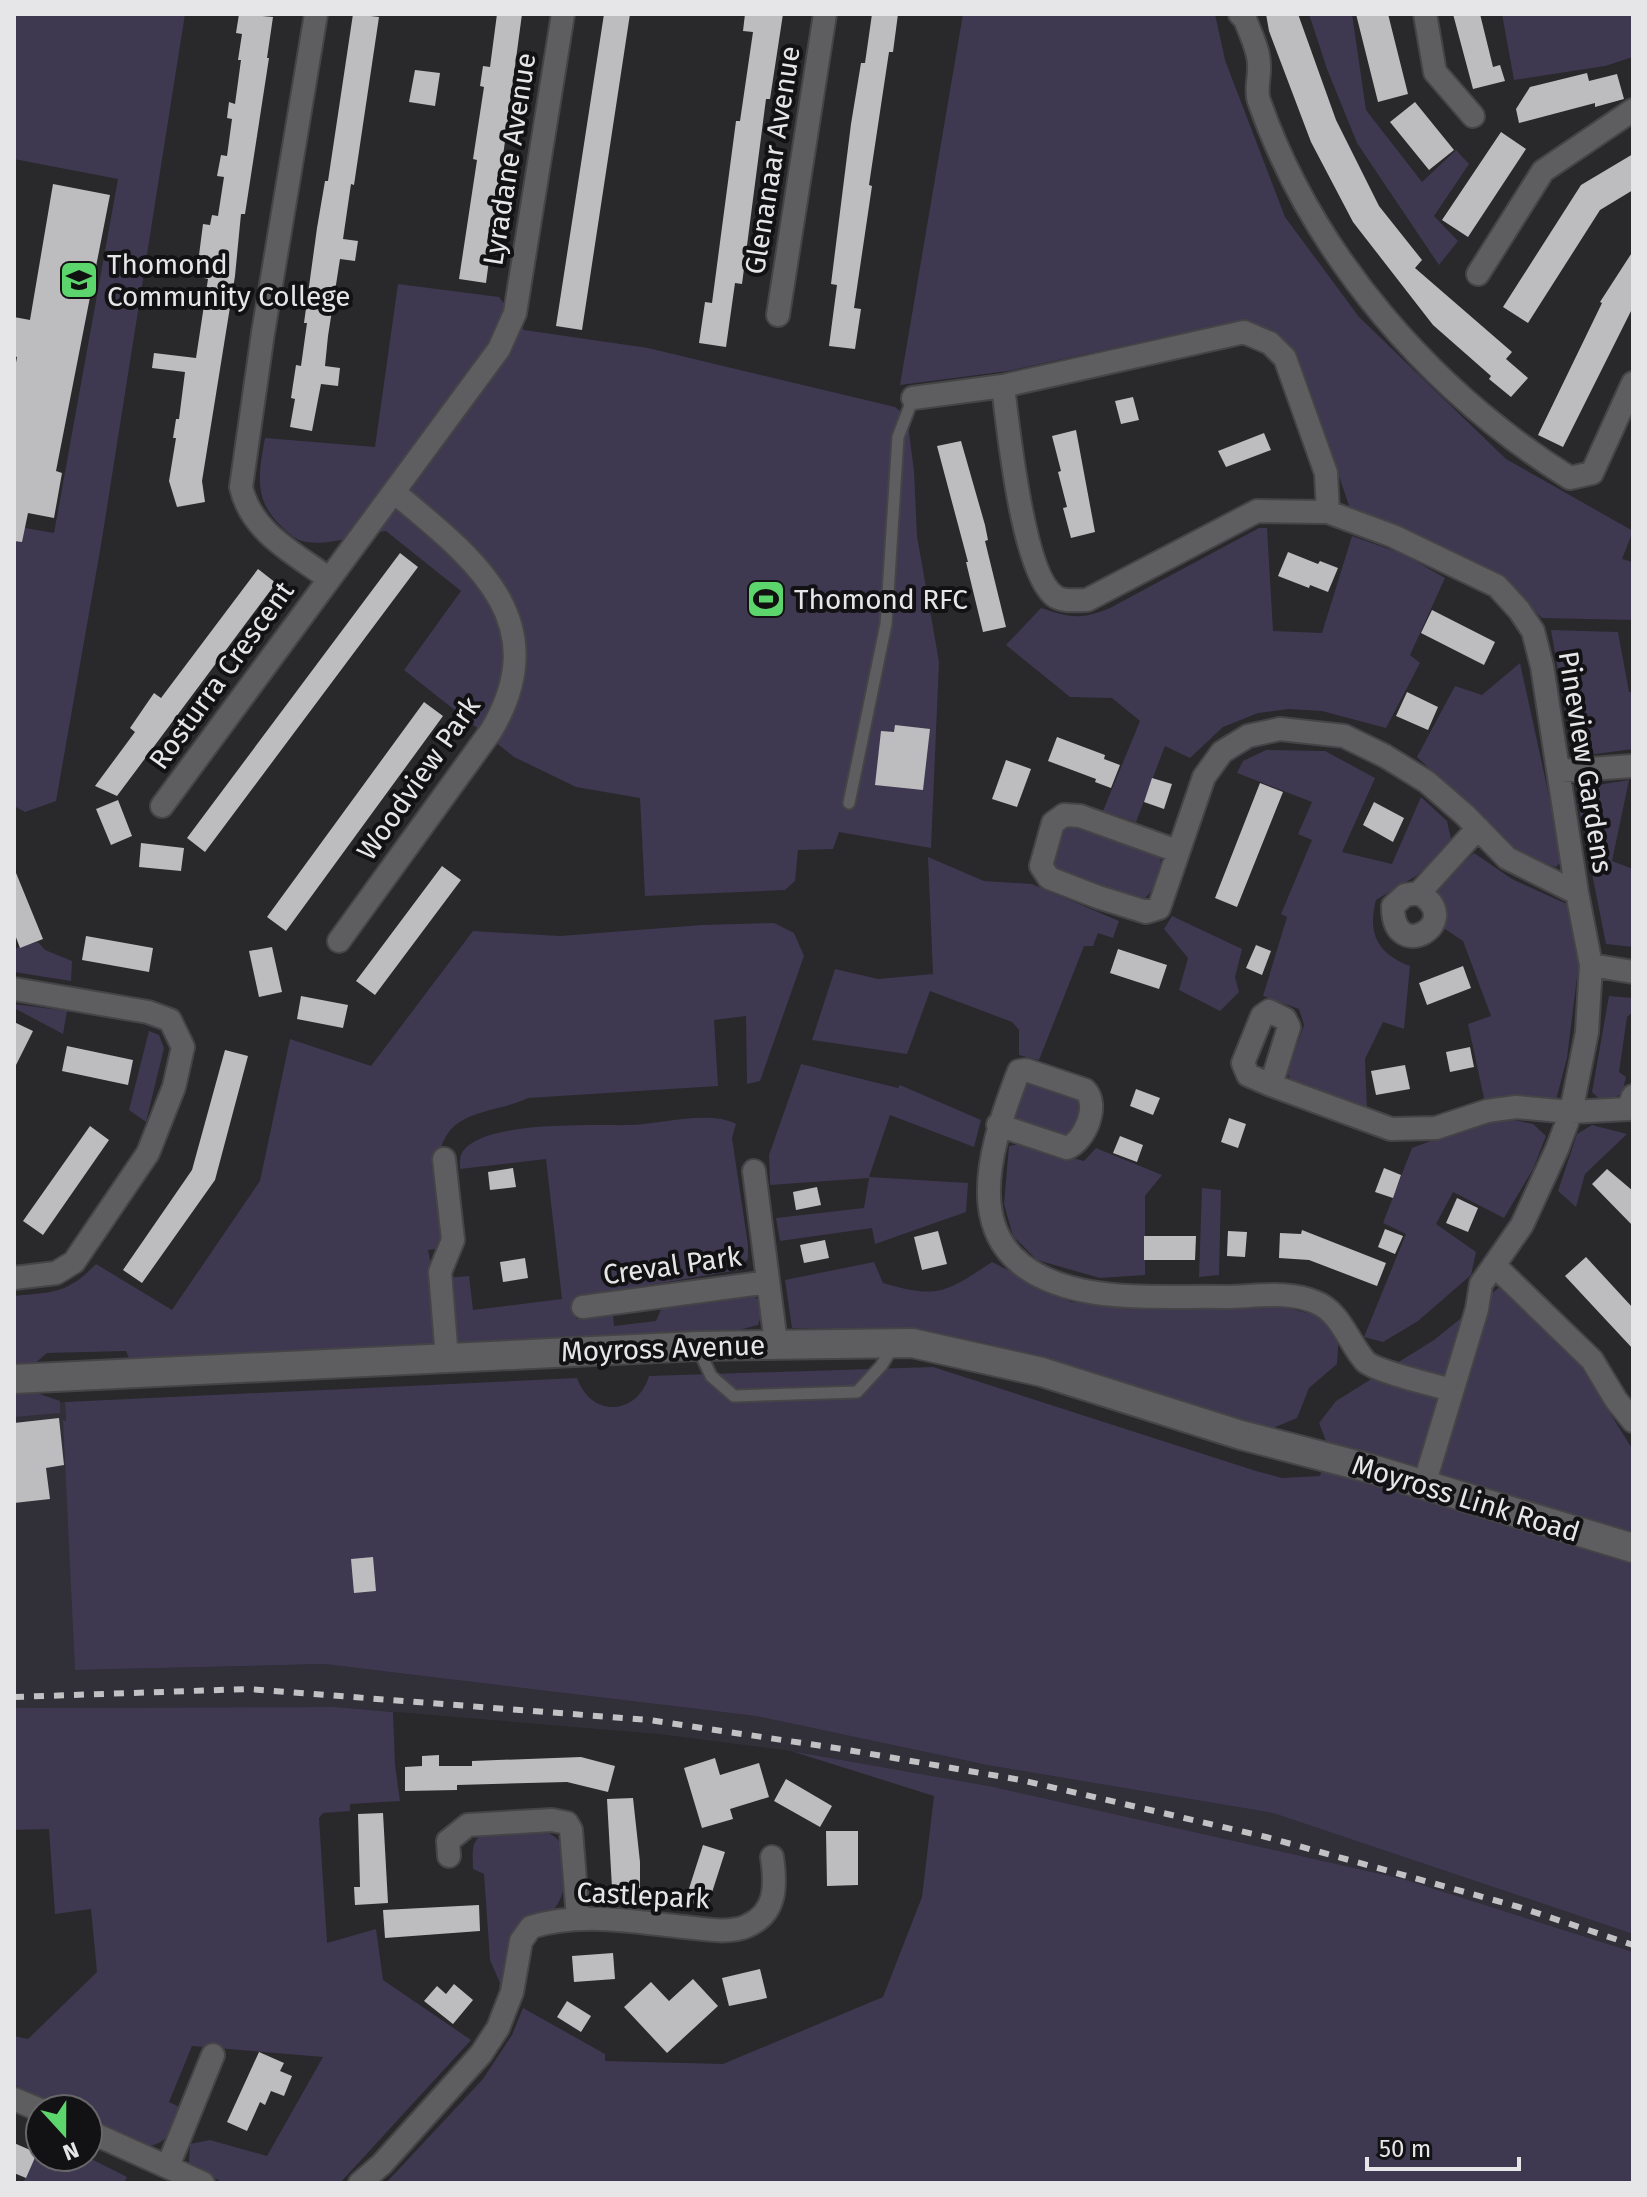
<svg xmlns="http://www.w3.org/2000/svg" width="1647" height="2197" viewBox="0 0 1647 2197" font-family="'Fira Sans',sans-serif">
  <style>
    .built { fill: #312f38 }
    .green { fill: #3f3851 }
    .building { fill: #bdbcbf }
    .lines { fill: none; stroke-linecap: round; stroke-linejoin: round }
    .service-casing { stroke: #454447; stroke-width: 15 }
    .minor-casing { stroke: #454447; stroke-width: 26 }
    .tertiary-casing { stroke: #454447; stroke-width: 32 }
    .service { stroke: #5e5d60; stroke-width: 11 }
    .minor { stroke: #5e5d60; stroke-width: 22 }
    .tertiary { stroke: #5e5d60; stroke-width: 28 }
    .rail { stroke: #c2c1c4; stroke-width: 6; stroke-dasharray: 10 10; stroke-linecap: butt }
    .labels { text-anchor: middle; stroke-width: 8; stroke-linejoin: round; paint-order: stroke }
    .street-label { font-size: 28px; fill: #e6e5e7; stroke: #121113 }
    .poi-label { font-size: 28px; fill: #e6e5e7; stroke: #121113; text-anchor: start }
  </style>
  <rect width="100%" height="100%" fill="#29282b"/>
  <!-- built -->
  <path class="built" d="M65,1402L75,1670L324,1664L756,1716L987,1765L1273,1813L1633,1934V1952L1403,1879L989,1786L791,1751L658,1734L336,1707L14,1708V1407Z"/>
  <!-- green -->
  <path class="green" d="M14,14H185L101,545L56,801L25,812L14,806V526L54,533L118,179L14,159Z
    M963,14H1215L1225,60L1285,217L1359,317L1506,459L1633,531L1622,559L1633,562V620L1542,618L1490,569L1351,511L1297,355L1262,331L1237,321L1008,371L900,385Z
    M1309,14H1352L1366,110L1422,182L1456,150L1469,164L1434,216L1458,241L1439,265L1357,143L1327,69Z
    M1502,14H1633V57L1605,66L1514,80Z
    M398,284L499,297L524,330L648,348L895,407L907,417L914,471L917,536L939,662L931,848L839,832L833,849L798,850L795,881L785,890L645,896L640,798L576,787L514,757L404,670L461,591L386,531C364,534 328,546 306,542C295,540 288,533 280,525C253,499 259,472 265,438L375,447Z
    M1259,528H1267L1273,631L1322,633L1352,536L1403,554L1445,578L1410,655L1420,663L1386,728L1322,711L1289,709L1258,713L1223,727L1190,758L1165,746L1136,822L1103,811L1140,721L1112,698L1070,697L1006,645L1041,608C1072,618 1079,620 1110,608Z
    M1551,630L1618,632L1629,692H1633V749L1588,755L1574,749L1568,728Z
    M1520,663L1563,860L1556,867L1521,854L1417,757L1455,686L1482,695Z
    M1266,750L1325,751L1375,778L1342,852L1392,864L1421,797L1447,821L1452,844L1416,876L1376,900C1367,934 1378,954 1410,966L1404,1029L1383,1022L1365,1059L1367,1110L1293,1084L1287,1073L1304,1025L1299,1009L1263,996L1287,917L1281,914L1312,840L1298,834L1312,802L1237,773L1243,761Z
    M1629,780L1612,861L1633,869V947L1606,944L1578,803L1591,786Z
    M1075,823L1160,855C1163,870 1154,894 1140,902L1054,872L1050,863L1061,831Z
    M1474,853L1512,879L1569,905L1580,953L1567,1058L1556,1100L1515,1097L1484,1098L1468,1024L1491,1016L1463,941L1442,927L1441,905L1436,886Z
    M928,857L984,881L1032,884L1119,921L1113,938L1098,933L1093,946H1084L1039,1060L1019,1055V1030L1012,1022L930,991L907,1054L812,1040L835,969L878,979L933,974Z
    M1172,916L1242,949L1235,977L1239,992L1220,1011L1179,990L1188,958L1164,929Z
    M774,923L794,933L804,956L760,1081L747,1084L746,1016L714,1020L718,1086L528,1098C507,1108 483,1109 463,1120C422,1142 441,1210 445,1248L428,1250L434,1279L469,1276L473,1310L562,1299L546,1159L460,1169C460,1163 459,1157 463,1151C485,1120 595,1126 632,1125C662,1124 709,1110 736,1124L732,1138L748,1245V1259L738,1270L573,1298L576,1319L613,1314L614,1326L656,1321L662,1307L754,1295L764,1309L758,1325L735,1331L421,1348L129,1358L126,1351L47,1353L33,1365L14,1366V1296C54,1292 67,1294 96,1264L172,1310L260,1181L290,1039L371,1066L473,931L560,936L702,925Z
    M38,942L45,950L72,961L71,981L14,972V949Z
    M1609,996L1633,998V1012L1627,1017L1619,1072L1626,1077L1622,1093L1605,1104L1592,1092Z
    M14,1004L67,1011L63,1034L14,1008Z
    M149,1031L159,1035L164,1048L146,1122L129,1110Z
    M801,1064L898,1088L900,1085L981,1120L974,1147L890,1115L869,1177L968,1183L966,1212L875,1244L872,1228L780,1241L776,1218L864,1208L869,1178L770,1185L769,1155Z
    M1029,1080L1080,1098L1083,1109L1071,1135L1062,1136L1014,1120L1013,1112Z
    M1503,1118L1533,1124L1546,1136L1533,1169L1504,1218L1453,1192L1436,1224L1476,1252L1471,1275L1418,1321L1383,1342L1364,1337L1406,1234L1383,1223L1412,1148L1454,1132Z
    M1592,1125L1627,1134L1585,1174L1576,1207L1558,1191L1577,1134Z
    M1020,1144L1084,1161L1096,1148L1162,1175L1145,1196V1275L1100,1278L1037,1260L1013,1236L1004,1204L1009,1146Z
    M1202,1188L1221,1190L1219,1275L1199,1277Z
    M874,1262L883,1283C938,1299 945,1293 992,1262L1071,1302L1127,1307L1288,1308L1314,1315L1339,1333L1337,1364L1309,1388L1297,1418L1273,1428L986,1343L911,1330L792,1328L785,1280Z
    M1501,1286L1578,1362L1633,1450V1934L1273,1813L987,1765L756,1716L324,1664L75,1670L63,1420L66,1421L65,1402L577,1378C591,1418 637,1416 649,1376L933,1367L1256,1471L1282,1478L1320,1476L1328,1446L1319,1423L1336,1401L1434,1340Z
    M34,1392L60,1401V1413L14,1417V1393Z
    M336,1707L393,1712L395,1765L400,1801L350,1804V1811L323,1813L319,1818L327,1943L376,1929L383,1980L471,2040L340,2183H223L189,2163L190,2144L210,2140L267,2156L323,2057L192,2046L169,2102L181,2108C173,2127 168,2147 143,2146L88,2120V2109H64L14,2085V2036L28,2039L97,1972L91,1909L55,1914L49,1829L14,1830V1708Z
    M791,1751L989,1786L1403,1879L1633,1952V2183H386L483,2079L512,2035L523,2008L605,2054V2061L723,2064L883,1997L922,1897L934,1796Z
    M540,1829C549,1833 557,1836 561,1845C569,1861 567,1900 551,1912L502,1988L499,1987L500,1983L490,1960L484,1874L473,1869C473,1856 470,1844 481,1835Z
    M40,2147V2157H87L127,2177L124,2183H23Z"/>
  <!-- building -->
  <path class="building" d="M239,14L273,17L267,58H269L245,214H241L235,276L202,481L205,502L177,507L169,481L176,438H173L176,419H179L185,372L152,368L154,353L196,358L208,279L204,278L206,264L198,263L203,224L210,225L212,215L218,216L224,177L217,176L221,155L227,156L232,119L227,118L229,102L235,104L241,60H238L242,34L236,33Z
    M353,14L379,17L354,185L351,184L343,239L358,241L355,261L340,259L328,336L325,366L340,368L338,386L321,384L312,431L290,427L295,399L291,398L296,365L301,366L307,323H304L317,228L325,181H328Z
    M497,14H522L486,283L459,279L477,160L473,159L484,87L480,86L483,66L490,67Z
    M604,14H630L582,330L556,326Z
    M745,14H783L770,99H766L742,284L735,283L726,347L699,343L705,302L712,303L736,121H740L753,32L743,31Z
    M872,14H898L893,52H889L869,185L872,186L854,308L861,309L855,349L829,346L837,285L831,284L851,124L861,63H865Z
    M1266,14H1298L1336,120L1379,206L1422,260L1415,268L1512,352L1506,359L1528,378L1511,397L1489,379L1491,376L1433,325L1353,222L1311,142L1269,31Z
    M1356,14H1388L1408,94L1378,102Z
    M1453,14H1480L1493,67L1500,65L1505,81L1473,89Z
    M415,70L440,73L435,106L409,102Z
    M1587,73L1589,81L1617,74L1624,99L1595,107V103L1519,123L1516,109L1530,87Z
    M1415,102L1454,150L1429,170L1390,122Z
    M1501,132L1526,149L1468,237L1442,220Z
    M1633,154V190L1600,210L1528,323L1503,307L1581,185Z
    M53,184L110,195L56,471L62,473L54,518L28,513L22,542L14,541V374L17,357L14,356V317L30,320Z
    M1633,251V307L1563,447L1538,435L1602,303L1600,302Z
    M1133,397L1139,420L1121,424L1115,401Z
    M1076,430L1095,532L1071,538L1063,508L1067,507L1058,472L1061,471L1052,436Z
    M1264,433L1271,450L1226,467L1218,451Z
    M961,441L985,525L988,540L985,541L1006,627L983,632L966,562H968L937,446Z
    M1288,552L1318,564L1320,561L1338,568L1328,592L1310,585L1309,588L1278,576Z
    M400,553L418,567L205,852L187,838Z
    M258,569L276,583L117,796L95,786L135,732L130,728L154,693L161,698Z
    M1432,610L1495,642L1484,665L1421,633Z
    M1407,692L1438,707L1428,730L1396,716Z
    M424,702L443,716L286,931L267,917Z
    M895,725L930,729L923,790L875,785L881,731L894,732Z
    M1057,737L1105,755L1104,759L1120,765L1111,788L1095,782L1096,779L1048,761Z
    M1006,760L1031,769L1017,807L992,799Z
    M1152,778L1172,784L1164,809L1144,802Z
    M1260,783L1283,792L1237,907L1215,898Z
    M118,800L132,836L111,845L96,809Z
    M1374,802L1404,818L1393,842L1363,825Z
    M141,843L184,848L181,871L139,867Z
    M442,866L461,880L375,995L356,981Z
    M14,868L43,939L20,948L14,932Z
    M86,936L153,948L149,972L82,960Z
    M1256,945L1271,951L1262,975L1246,968Z
    M272,947L282,992L259,997L249,951Z
    M1118,949L1167,965L1159,989L1110,973Z
    M1463,966L1471,988L1427,1005L1419,983Z
    M301,996L348,1005L343,1028L297,1019Z
    M14,1022L33,1031L14,1069Z
    M67,1046L133,1060L128,1085L62,1071Z
    M1470,1047L1474,1067L1450,1072L1446,1052Z
    M225,1050L248,1056L215,1180L142,1283L123,1270L192,1170Z
    M1405,1065L1410,1089L1376,1095L1371,1071Z
    M1136,1089L1160,1098L1153,1115L1130,1106Z
    M1229,1118L1246,1124L1238,1148L1221,1142Z
    M90,1126L109,1140L43,1235L23,1221Z
    M1120,1136L1143,1145L1137,1162L1113,1153Z
    M513,1168L516,1187L490,1190L488,1172Z
    M1384,1168L1401,1175L1393,1198L1375,1192Z
    M1607,1169L1633,1191V1226L1592,1184Z
    M817,1187L821,1205L796,1210L793,1192Z
    M1457,1198L1478,1208L1468,1232L1446,1223Z
    M1385,1229L1403,1236L1395,1254L1378,1247Z
    M1302,1230L1386,1263L1377,1286L1309,1260L1279,1258L1280,1233L1301,1234Z
    M938,1231L947,1264L922,1270L914,1237Z
    M1228,1231L1247,1232L1245,1257L1227,1256Z
    M1144,1236H1196L1195,1260H1144Z
    M825,1240L829,1258L804,1263L800,1245Z
    M1586,1257L1633,1308V1349L1565,1276Z
    M525,1258L528,1278L503,1282L500,1262Z
    M59,1418L64,1465L46,1468L50,1499L14,1503V1423Z
    M373,1557L376,1591L354,1593L351,1559Z
    M439,1755V1766H472V1761L581,1757L615,1766L608,1792L567,1782L457,1785V1790L405,1791V1767L422,1766V1756Z
    M715,1758L720,1775L759,1763L769,1797L730,1809L733,1819L702,1828L684,1768Z
    M786,1779L832,1806L820,1827L774,1801Z
    M633,1798L640,1862V1907L610,1905L609,1888H612L607,1799Z
    M383,1813L388,1903L355,1905L354,1887H360L358,1814Z
    M826,1831H858V1885L827,1886Z
    M703,1845L725,1852L707,1908L685,1901Z
    M479,1905L480,1931L385,1938L383,1910Z
    M613,1953L615,1979L574,1982L572,1956Z
    M760,1969L767,1998L729,2006L722,1978Z
    M693,1979L718,2006L667,2053L624,2007L651,1982L669,2001Z
    M454,1984L473,2000L453,2024L424,2001L437,1986L446,1994Z
    M567,2001L591,2016L581,2032L557,2017Z
    M259,2052L284,2063L280,2071L292,2076L284,2096L271,2091L265,2105L260,2102L247,2131L227,2122Z
    M14,2143L37,2153L26,2178L14,2173Z"/>
  <g class="lines">
    <!-- service casing -->
    <g class="service-casing">
      <path id="service" d="M849,803L886,624L898,437L913,398
        M697,1346L711,1376L734,1396L857,1392L881,1366L894,1345"/>
    </g>
    <!-- minor casing -->
    <g class="minor-casing">
      <path id="minor" d="M316,14L263,333L241,487C251,532 294,553 328,578
        M1240,14L1245,19C1250,33 1259,50 1259,65C1260,77 1255,90 1259,101C1313,256 1432,392 1570,478L1592,473L1633,383
        M1425,14L1435,72L1473,116
        M1478,274L1543,171L1633,110
        M778,315L825,14
        M1003,386C1008,427 1023,577 1056,597C1065,602 1078,600 1087,600L1257,511L1328,512L1393,536L1497,586L1519,610L1533,631L1542,666L1577,893L1591,965L1587,1032L1571,1112L1557,1149L1522,1225L1481,1284L1477,1309L1424,1485
        M913,398L1003,386L1244,332L1270,343L1285,358L1326,473L1328,512
        M1560,771L1633,766
        M162,806L499,349L515,313L563,14
        M1177,851L1080,816L1064,815L1053,823L1041,866L1049,878L1098,897L1146,912L1159,908L1204,777L1222,752L1248,736L1280,729L1344,736L1385,756L1427,782L1465,815L1507,858L1577,893
        M1419,893C1467,922 1392,966 1393,906L1405,895L1419,893L1478,828
        M339,941L491,731C557,620 473,558 394,492
        M1591,965L1633,972
        M14,989L148,1012L170,1020L183,1047L174,1087L148,1153L74,1262L56,1273L14,1278
        M1271,1085L1248,1075L1243,1063L1262,1016L1269,1011L1285,1019L1289,1027L1271,1085L1391,1129L1436,1128L1487,1111L1516,1107L1571,1112L1628,1109L1633,1096
        M998,1125L1067,1148C1085,1141 1100,1105 1085,1090L1026,1070L1019,1071C984,1161 955,1262 1080,1290C1123,1300 1180,1296 1225,1297C1254,1297 1288,1290 1315,1302C1341,1312 1348,1342 1365,1361C1374,1371 1435,1385 1451,1390
        M444,1159L453,1240L440,1272L447,1358
        M754,1171L776,1343
        M1494,1265L1592,1360L1616,1400L1633,1421
        M583,1307L768,1282
        M449,1856L448,1841L468,1825L552,1820L567,1823L571,1830L578,1918
        M14,2099L40,2110
        M88,2131L203,2183
        M168,2166L213,2055
        M360,2183L382,2164L481,2054L498,2028L512,1992L521,1941L531,1927C580,1911 635,1922 685,1927C703,1929 730,1934 747,1926C777,1913 776,1885 772,1857"/>
    </g>
    <!-- tertiary casing -->
    <g class="tertiary-casing">
      <path id="tertiary" d="M14,1379L697,1346L912,1343L1042,1372L1241,1435L1372,1469L1633,1548"/>
    </g>
    <!-- service -->
    <use href="#service" class="service"/>
    <!-- minor -->
    <use href="#minor" class="minor"/>
    <!-- tertiary -->
    <use href="#tertiary" class="tertiary"/>
    <!-- rail -->
    <path class="rail" d="M14,1697L249,1689L649,1720L842,1749L1021,1780L1266,1837L1519,1907L1633,1945"/>
  </g>
  <!-- icons -->
  <defs>
    <g id="school-square" transform="scale(2)"><rect x="-9" y="-9" width="18" height="18" rx="4" fill="#5dd56d" stroke="#121113"/><path d="M0-5L7-2L0 1L-7-2ZM-4 1L0 2.5L4 1V4Q0 6-4 4Z" fill="#111"/></g>
    <g id="stadium-square" transform="scale(2)"><rect x="-9" y="-9" width="18" height="18" rx="4" fill="#5dd56d" stroke="#121113"/><path d="M0-5a6.5 5 0 1 0 0 10a6.5 5 0 1 0 0-10ZM-3.5-1.8h7v3.6h-7Z" fill="#111"/></g>
  </defs>
  <g fill-rule="evenodd">
    <use href="#school-square" x="79" y="280"/>
    <use href="#stadium-square" x="766" y="599"/>
  </g>
  <g class="labels">
    <!-- street labels -->
    <g class="street-label">
      <text transform="translate(509 159) rotate(-81)" y="10">Lyradane Avenue</text>
      <text transform="translate(772 160) rotate(-81)" y="10">Glenanaar Avenue</text>
      <text transform="translate(221 675) rotate(-54)" y="10">Rosturra Crescent</text>
      <text transform="translate(1586 762) rotate(81)" y="10">Pineview Gardens</text>
      <text transform="translate(418 778) rotate(-55)" y="10">Woodview Park</text>
      <text transform="translate(672 1265) rotate(-8)" y="10">Creval Park</text>
      <text transform="translate(663 1348) rotate(-2)" y="10">Moyross Avenue</text>
      <text transform="translate(1466 1498) rotate(17)" y="10">Moyross Link Road</text>
      <text transform="translate(643 1895) rotate(3)" y="10">Castlepark</text>
    </g>
    <!-- poi labels -->
    <g class="poi-label">
      <text x="107" y="274">Thomond<tspan x="107" dy="32">Community College</tspan></text>
      <text x="794" y="609">Thomond RFC</text>
    </g>
  </g>
  <!-- border -->
  <rect width="1647" height="2197" fill="none" stroke="#e6e5e7" stroke-width="32"/>
  <!-- north arrow -->
  <g transform="translate(64 2133) rotate(159)"><circle r="38" fill="#121113" stroke="#676668" stroke-width="2"/>
  <path d="M0-6L14 30L0 20L-14 30Z" fill="#5dd56d"/>
  <text y="-12" font-size="22" font-weight="bold" text-anchor="middle" fill="#e6e5e7">N</text>
  </g>
  <!-- scale -->
  <path d="M1367 2157v12h152v-12" fill="none" stroke="#e6e5e7" stroke-width="4"/>
  <text x="1379" y="2157" font-size="24" fill="#e6e5e7" stroke="#121113" stroke-width="6" paint-order="stroke">50 m</text>
</svg>
